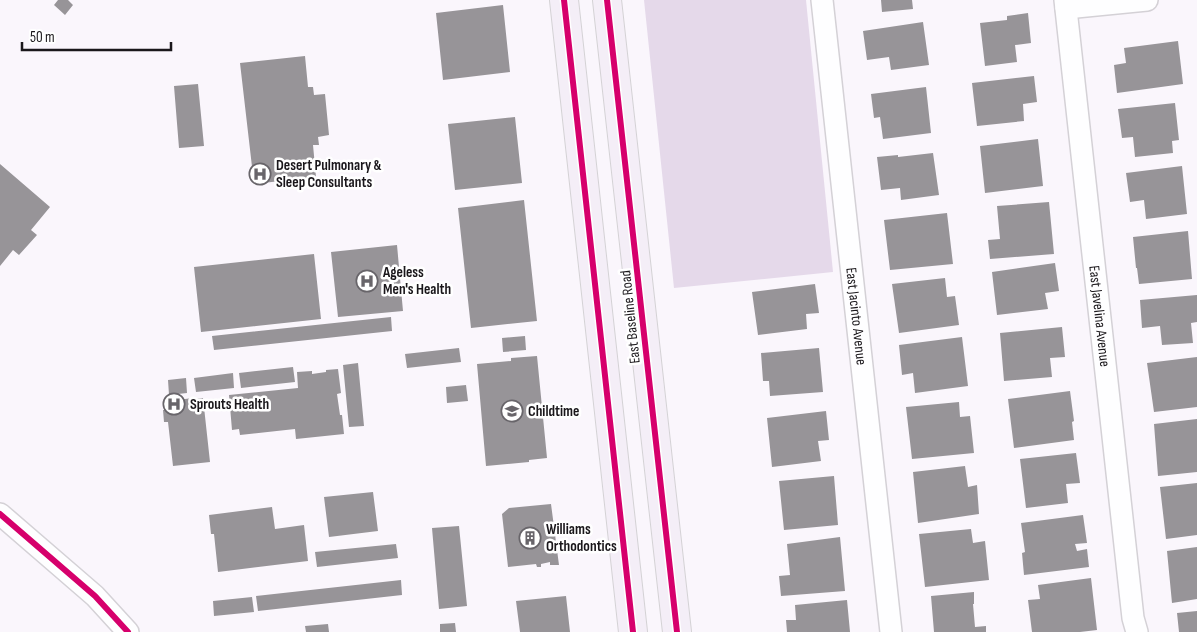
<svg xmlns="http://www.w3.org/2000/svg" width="1197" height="632" viewBox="0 0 1197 632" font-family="'Sofia Sans Condensed',sans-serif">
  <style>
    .green { fill: #e5d9ea }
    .building { fill: #979498 }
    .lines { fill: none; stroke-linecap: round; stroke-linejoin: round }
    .minor-casing { stroke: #d4d1d6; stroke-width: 24 }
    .major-casing { stroke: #d4d2d5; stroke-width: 30 }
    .minor { stroke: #fefeff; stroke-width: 21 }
    .major { stroke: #f4eef7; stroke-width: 28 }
    .cycleway-casing { stroke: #fff; stroke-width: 9 }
    .cycleway { stroke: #d6006c; stroke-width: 6 }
    .labels { text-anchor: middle; stroke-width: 5; stroke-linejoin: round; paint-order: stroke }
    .poi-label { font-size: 15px; font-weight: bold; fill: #1a171b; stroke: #fff; text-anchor: start }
    .street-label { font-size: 15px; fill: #1a171b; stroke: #fff }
  </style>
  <rect width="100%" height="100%" fill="#faf6fc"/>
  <!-- green -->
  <path class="green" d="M644,0H806L833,272L674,288Z"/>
  <!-- building -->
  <path class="building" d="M58,0H68L73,5L65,15L54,5Z
    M881,0H912L913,9L882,12Z
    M503,5L510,72L443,80L436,13Z
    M1028,13L1031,43L1015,45L1017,62L985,66L980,23L1007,20V16Z
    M923,22L929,65L891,70L889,57L867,60L863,31Z
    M1178,41L1183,84L1117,93L1114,65L1126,63L1124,48Z
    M305,56L308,87H313L314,95L325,94L329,135L318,137L319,145H313L316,177L254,184L240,63Z
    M1034,76L1037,102L1023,104L1024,121L977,126L972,83Z
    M198,84L204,146L179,148L174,86Z
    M926,87L931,133L883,139L880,117L874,118L871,94Z
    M1175,103L1179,140L1172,141L1173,153L1135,157L1133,137L1122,138L1118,109Z
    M515,117L522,183L455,190L448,124Z
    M1038,139L1043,186L985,193L980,146Z
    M933,153L939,195L901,200L900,188L881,190L877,157L898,155V157Z
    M0,164L50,207L31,230L37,235L19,255L13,250L0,266Z
    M1182,166L1187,214L1146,219L1144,200L1130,202L1126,173Z
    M524,200L537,321L471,328L458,208Z
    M1049,202L1054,254L990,259L988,240L1000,239L997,206Z
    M947,213L953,264L890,270L884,220Z
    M1188,231L1192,279L1139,284L1137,268H1136L1133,237Z
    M397,245L403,311L338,317L331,252Z
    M314,254L321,319L201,332L194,267Z
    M1055,263L1059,291L1045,293L1048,309L997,315L992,272Z
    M945,278L947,297L955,296L959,325L899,333L892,284Z
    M815,284L819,313L806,314L807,329L758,335L752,292Z
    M1197,295V322L1191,323L1193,343L1162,345L1160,326L1142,328L1140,300Z
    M391,317L392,331L214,350L212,336Z
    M1062,327L1065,357L1050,358L1052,377L1004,381L1000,333Z
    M525,336L526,350L503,352L502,338Z
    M962,337L968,386L915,393L913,373L902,375L899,345Z
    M459,348L461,362L407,368L405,354Z
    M819,348L823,392L770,396L769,381H763L761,353Z
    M537,356L547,458L529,460V462L486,466L477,364L511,361V358Z
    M1197,357V407L1154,412L1147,363Z
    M358,363L364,426L349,427L343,365Z
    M293,367L295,382L241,388L239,373Z
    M338,369L341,393L337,394L340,415H342L344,434L296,439L295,429L240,435L239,429L232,430L229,395L298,388L297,372L312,371V374L326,372V370Z
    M233,373L234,388L196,392L194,378Z
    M186,378L187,393L169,395L168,380Z
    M466,385L468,401L447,403L446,387Z
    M1070,391L1074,421L1072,422L1074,440L1014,448L1008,399Z
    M193,398L194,399L203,398L210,462L173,466L168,422H164L163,410H170L169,401Z
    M959,402L960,417L970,416L974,453L912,459L906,407Z
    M826,411L829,440L818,441L821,461L772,467L767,418Z
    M1197,419V472L1158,476L1154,424Z
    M1076,453L1080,483L1066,484L1068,503L1026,508L1020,459Z
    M965,466L968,487L977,485L979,514L918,523L913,472Z
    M834,476L838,525L784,530L779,481Z
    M1197,483V535L1166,539L1160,487Z
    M373,492L378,531L329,537L324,497Z
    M551,504L559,565H550V562L541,564V567H537L536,564L508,567L502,514L509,508Z
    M272,507L275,529L304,525L308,561L218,572L214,534H211L209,515Z
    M1083,515L1087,543L1075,544L1077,551L1087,549L1089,567L1024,575L1022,553L1025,552L1021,523Z
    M459,526L467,606L439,609L432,528Z
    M971,529L973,543L985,541L989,580L925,587L919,534Z
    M840,537L845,591L781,596L779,576L790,575L787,544Z
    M396,544L398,558L317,567L315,552Z
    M1197,547V599L1172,603L1167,551Z
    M1091,578L1097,630L1080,632H1032L1028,600L1040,599L1038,585Z
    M401,580L402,595L258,611L256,596Z
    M974,592V604H973L975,627L986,626V632H934L931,596Z
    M566,596L570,632H520L516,601Z
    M252,597L254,612L214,616L213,601Z
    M847,600L850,632H787L786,620H796L795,605Z
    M1197,611V632H1179L1177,613Z
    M455,623L456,632H440V624Z
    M328,624L329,632H306L305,626Z"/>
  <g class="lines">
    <!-- minor casing -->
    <g class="minor-casing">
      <g id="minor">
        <path id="s1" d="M822,0L891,632"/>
        <path id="s2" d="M1065,0L1133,618L1137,632"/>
        <path d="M1066,8L1147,0"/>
        <path d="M0,514L95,596L128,632"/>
      </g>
    </g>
    <!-- major casing -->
    <g class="major-casing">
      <path id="major" d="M564,0L633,632
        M607,0L677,632"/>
    </g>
    <!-- minor -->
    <use href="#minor" class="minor"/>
    <!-- major -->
    <use href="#major" class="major"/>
    <!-- cycleway casing -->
    <g class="cycleway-casing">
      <path id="cycleway" d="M564,0L633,632
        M607,0L677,632
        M0,514L95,596L128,632"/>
    </g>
    <!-- cycleway -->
    <use href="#cycleway" class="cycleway"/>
  </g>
  <!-- icons -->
  <defs>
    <g id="hospital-ring" transform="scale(1.125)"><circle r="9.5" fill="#fff" stroke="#68656a" stroke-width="1.5"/><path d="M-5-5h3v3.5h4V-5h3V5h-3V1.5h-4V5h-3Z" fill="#68656a"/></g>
    <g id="school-ring" transform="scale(1.125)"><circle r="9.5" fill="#fff" stroke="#68656a" stroke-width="1.5"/><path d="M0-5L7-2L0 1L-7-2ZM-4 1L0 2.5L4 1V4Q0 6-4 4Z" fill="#68656a"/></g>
    <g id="building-ring" transform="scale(1.125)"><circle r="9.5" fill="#fff" stroke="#68656a" stroke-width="1.5"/><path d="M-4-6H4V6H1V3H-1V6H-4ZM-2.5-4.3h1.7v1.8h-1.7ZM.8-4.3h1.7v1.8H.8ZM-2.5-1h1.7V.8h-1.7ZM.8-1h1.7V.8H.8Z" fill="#68656a"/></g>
  </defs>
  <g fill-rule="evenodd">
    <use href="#hospital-ring" x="260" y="174"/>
    <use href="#hospital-ring" x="367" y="281"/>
    <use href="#hospital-ring" x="174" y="404"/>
    <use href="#school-ring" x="512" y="411"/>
    <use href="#building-ring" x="530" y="538"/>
  </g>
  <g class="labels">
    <!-- poi labels -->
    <g class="poi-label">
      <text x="276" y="170">Desert Pulmonary &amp;<tspan x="276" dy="17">Sleep Consultants</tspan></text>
      <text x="383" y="277">Ageless<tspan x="383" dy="17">Men's Health</tspan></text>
      <text x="190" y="409">Sprouts Health</text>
      <text x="528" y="416">Childtime</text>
      <text x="546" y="534">Williams<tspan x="546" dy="17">Orthodontics</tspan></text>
    </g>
    <!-- street labels -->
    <g class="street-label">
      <text dy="5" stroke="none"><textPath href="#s1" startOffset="318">East Jacinto Avenue</textPath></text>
      <text dy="5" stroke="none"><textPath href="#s2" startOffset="318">East Javelina Avenue</textPath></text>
      <text transform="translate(630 317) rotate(-96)" y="5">East Baseline Road</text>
    </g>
  </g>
  <!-- scale -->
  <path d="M22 42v8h149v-8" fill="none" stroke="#1a171b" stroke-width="2.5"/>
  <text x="30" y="42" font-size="15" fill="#1a171b" stroke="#ffffff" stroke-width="4" paint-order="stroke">50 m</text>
</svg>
